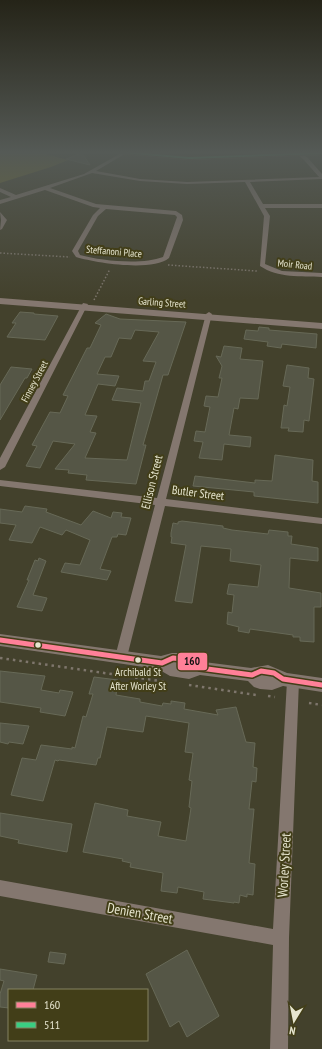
<svg xmlns="http://www.w3.org/2000/svg" width="322" height="1049" viewBox="0 0 322 1049" font-family="'PT Sans Narrow',sans-serif">
  <style>
    .green { fill: #706b29 }
    .building { fill: #555646; stroke: #676957; fill-rule: evenodd }
    .lines { fill: none; stroke-linecap: round; stroke-linejoin: round }
    .path-far1 { stroke: #7e766c; stroke-width: 1.5; stroke-dasharray: 1.5 2; stroke-linecap: butt }
    .path { stroke: #7e766c; stroke-width: 2.5; stroke-dasharray: 2.5 4; stroke-linecap: butt }
    .minor { fill: #84776f; fill-rule: evenodd }
    .tertiary { fill: #84776f; fill-rule: evenodd }
    .bus-1-casing { stroke: #423e18; stroke-width: 8 }
    .bus-2-casing { stroke: #423e18; stroke-width: 3.5 }
    .bus-1 { stroke: #ff8098; stroke-width: 5 }
    .bus-2 { stroke: #3ace82; stroke-width: 2 }
    .bus-dot { fill: #e6e5cf; stroke: #423e18; stroke-width: 1.5 }
    .labels { text-anchor: middle; stroke-width: 4; stroke-linejoin: round; paint-order: stroke }
    .far-street-label { font-size: 10px; fill: #e6e5cf; stroke: #423e18 }
    .bus-label { font-size: 11px; fill: #e6e5cf; stroke: #423e18 }
    .street-label { font-size: 12px; fill: #e6e5cf; stroke: #423e18 }
    .near-street-label { font-size: 14px; fill: #e6e5cf; stroke: #423e18 }
    .line-badge { stroke: #423e18; stroke-width: 1.5 }
    .pale-badge-label { font-size: 11px; text-anchor: middle; font-weight: bold; fill: #111 }
  </style>
  <rect width="100%" height="100%" fill="#43412c"/>
  <!-- green -->
  <path class="green" d="M0,152H45L42,153L68,160L51,167L0,183Z"/>
  <!-- building -->
  <path class="building" d="M82,153L90,165L66,159Z
    M20,312L34,313V314L58,316L45,340L7,337L16,323H12Z
    M106,314L120,319L186,322L168,375H163L143,445H146L136,484L86,480L87,475L68,473L69,470L55,469L75,444L53,441L40,468L26,466L37,446L32,445L50,412L60,413L68,396L63,395L87,348H90L101,325L95,323ZM135,330L159,332L143,361L156,362L149,381H145L143,391L117,388L112,400L141,403L127,460L85,458L96,433L90,432L97,416L85,415L98,384L115,386L119,376L97,374L105,357H111L119,338L131,339Z
    M259,327L269,328V330L317,334L316,348L282,344L281,348L267,346L268,342L244,339L246,330L258,331Z
    M224,346L242,348L240,359L263,361L258,399L240,398L238,409L234,408L229,435L251,437L250,447L224,444L222,460L199,458L203,442L194,441L196,431L205,432L210,407L204,406L206,396L218,397L222,378H219L222,366L216,356L221,357Z
    M287,365L309,368L308,378L314,379L309,421L304,420L303,432L288,431L289,428H281L284,405L287,406L290,387L283,386Z
    M11,367L32,369L27,378H25L0,420V385Z
    M275,455L313,460L312,481L318,482V503L254,496V492L193,486L195,476L255,483V480L272,481Z
    M25,506L47,509L46,512L81,525L93,511L111,518L113,512L122,513L121,517L131,518L126,535L118,534L117,537H112L100,569L111,571L107,580L61,572L65,563L80,565L90,540L66,530L62,535L40,527L32,543L9,540L16,525L0,523V509L22,512Z
    M182,521L223,526V528L232,530L268,534L269,530L288,532V536H292L291,544L318,548V561L290,558L289,588L321,593V607H314V642L300,641V637H293V635L250,629L249,633L238,631L239,627L227,624L228,612L232,613L234,595L227,594L229,584L258,587L261,565L230,561L231,549L201,546L192,603L175,601L186,545L171,543L172,537H171V533L173,523L178,524V522Z
    M39,558L46,561L33,595L47,598L42,611L17,607L29,580H27L35,560L38,561Z
    M0,671L45,676L41,690L59,693L60,690L73,692L65,716L40,712L41,708L0,702Z
    M94,677L118,680L116,695L140,699V702L162,706L163,703L171,704V701L185,703L184,709L218,715L216,710L236,707L246,742L255,743L253,767L257,768L256,782L252,781L249,809H254L249,863L255,864L253,895L247,894V897L240,895L239,903L234,902V903L203,899L204,892L178,887L177,893L161,891L163,873L130,867L131,863L122,861L123,859L83,852L95,803L128,810L127,816L161,822L158,836L186,841L191,808L189,807L192,781L189,780L193,753L185,752L189,723L146,716L143,732L107,727L100,758H98L96,765L59,760L58,761L55,760L43,801L11,795L22,758L36,760L41,745L72,749V747L75,748L83,716L86,717L93,694H89Z
    M0,723L29,726L23,744L9,742L8,744L0,742Z
    M0,813L72,824L67,852L18,843L19,840L0,836Z
    M187,950L219,1016L187,1037L179,1021L170,1027L146,974Z
    M50,952L66,954L64,964L48,962Z
    M0,969L37,975L33,990H9V1008L0,1007V994L4,981L0,980Z"/>
  <g class="lines">
    <!-- path-far1 -->
    <path class="path-far1" d="M0,253L70,257
      M168,265L257,271
      M94,300L110,269"/>
    <!-- path -->
    <path class="path" d="M0,658L167,682
      M189,685L256,695
      M268,696L275,697
      M309,703L322,705"/>
    <!-- minor -->
    <path class="minor" d="M123,152H128L96,171L140,179L187,182L319,177L304,160L296,153L300,152L308,158L322,174V179L250,182L263,204H322V208H265L270,216L265,264L282,271L322,273V277C301,276 278,278 260,266L264,216L245,182L187,184L140,181L92,173L50,188L96,204L176,211L182,215L183,220L169,258C152,272 96,263 76,257L72,251L93,215L100,208L93,207L45,190L0,204V200L11,197L0,192V188L16,195L84,174ZM106,209L175,215L177,217L163,257C142,265 102,261 80,255L78,251L98,216Z
      M250,152H254L256,157H252Z
      M0,212L7,220L2,229L0,230L1,220Z
      M83,303L88,304L5,467L0,470V458Z
      M209,312L212,314L166,499L322,518V524L165,506L127,657L125,661L121,662L117,661L115,657L155,505L0,486V480L157,498L206,314Z
      M293,676L297,677L299,681L289,938L288,1049H270L273,945L0,896V880L273,929L287,681L289,677Z"/>
    <!-- tertiary -->
    <path class="tertiary" d="M119,152C143,152 166,156 190,156C234,157 278,152 322,152V155L189,160L122,154Z
      M0,298L322,323V329L0,304Z
      M0,634L161,656L172,653H182L196,657L204,662L251,668L268,665L287,673L322,678V692L283,686L272,690L260,689L254,687L248,681L200,675L189,679L170,676L158,669L0,646Z"/>
    <!-- bus-1 casing -->
    <g class="bus-1-casing">
      <path id="bus-1" d="M0,640L162,663L173,658L191,660L200,668L252,675L261,671L274,673L283,679L322,685"/>
    </g>
    <!-- bus-2 casing -->
    <g class="bus-2-casing">
      <path id="bus-2" d="M123,152L189,158L322,153"/>
    </g>
    <!-- bus-1 -->
    <use href="#bus-1" class="bus-1"/>
    <!-- bus-2 -->
    <use href="#bus-2" class="bus-2"/>
  </g>
  <!-- sky -->
  <linearGradient id="sky" x2="0" y2="1"><stop stop-color="#252418"/><stop offset="0.51" stop-color="#555a56"/><stop offset="1" stop-color="#555a56" stop-opacity="0"/></linearGradient>
  <rect width="322" height="299" fill="url(#sky)"/>
  <!-- markers -->
  <g class="bus-dot">
    <circle cx="38" cy="645" r="3.5"/>
    <circle cx="138" cy="660" r="3.5"/>
  </g>
  <g class="labels">
    <!-- far-street labels -->
    <g class="far-street-label">
      <text transform="translate(114 251) rotate(5)" y="4">Steffanoni Place</text>
      <text transform="translate(295 264) rotate(6)" y="4">Moir Road</text>
      <text transform="translate(162 302) rotate(4)" y="4">Garling Street</text>
      <text transform="translate(34 381) rotate(-62)" y="4">Finney Street</text>
    </g>
    <!-- bus labels -->
    <g class="bus-label">
      <text x="138" y="676">Archibald St<tspan x="138" dy="14">After Worley St</tspan></text>
    </g>
    <!-- street labels -->
    <g class="street-label">
      <text transform="translate(152 482) rotate(-76)" y="4">Ellison Street</text>
      <text transform="translate(198 493) rotate(7)" y="4">Butler Street</text>
    </g>
    <!-- near-street labels -->
    <g class="near-street-label">
      <text transform="translate(284 865) rotate(-87)" y="5">Worley Street</text>
      <text transform="translate(140 913) rotate(10)" y="5">Denien Street</text>
    </g>
  </g>
  <rect class="line-badge" x="177" y="652" width="31" height="19" rx="4" fill="#ff8098"/>
  <g class="pale-badge-label">
    <text x="192" y="665">160</text>
  </g>
  <!-- legend -->
  <rect x="8" y="989" width="140" height="52" fill="#423e18" stroke="#848161"/>
  <rect x="16" y="1002" width="20" height="6" fill="#ff8098" stroke="#848161"/>
  <text x="44" y="1009" font-size="12" fill="#e6e5cf">160</text>
  <rect x="16" y="1022" width="20" height="6" fill="#3ace82" stroke="#848161"/>
  <text x="44" y="1029" font-size="12" fill="#e6e5cf">511</text>
  <!-- north arrow -->
  <g transform="translate(294 1021) rotate(190)" stroke="#423e18" stroke-width="3" paint-order="stroke">
  <path d="M0-3L7 15L0 10L-7 15Z" fill="#e6e5cf"/>
  <text y="-6" font-size="11" font-weight="bold" text-anchor="middle" fill="#e6e5cf">N</text>
  </g>
</svg>
